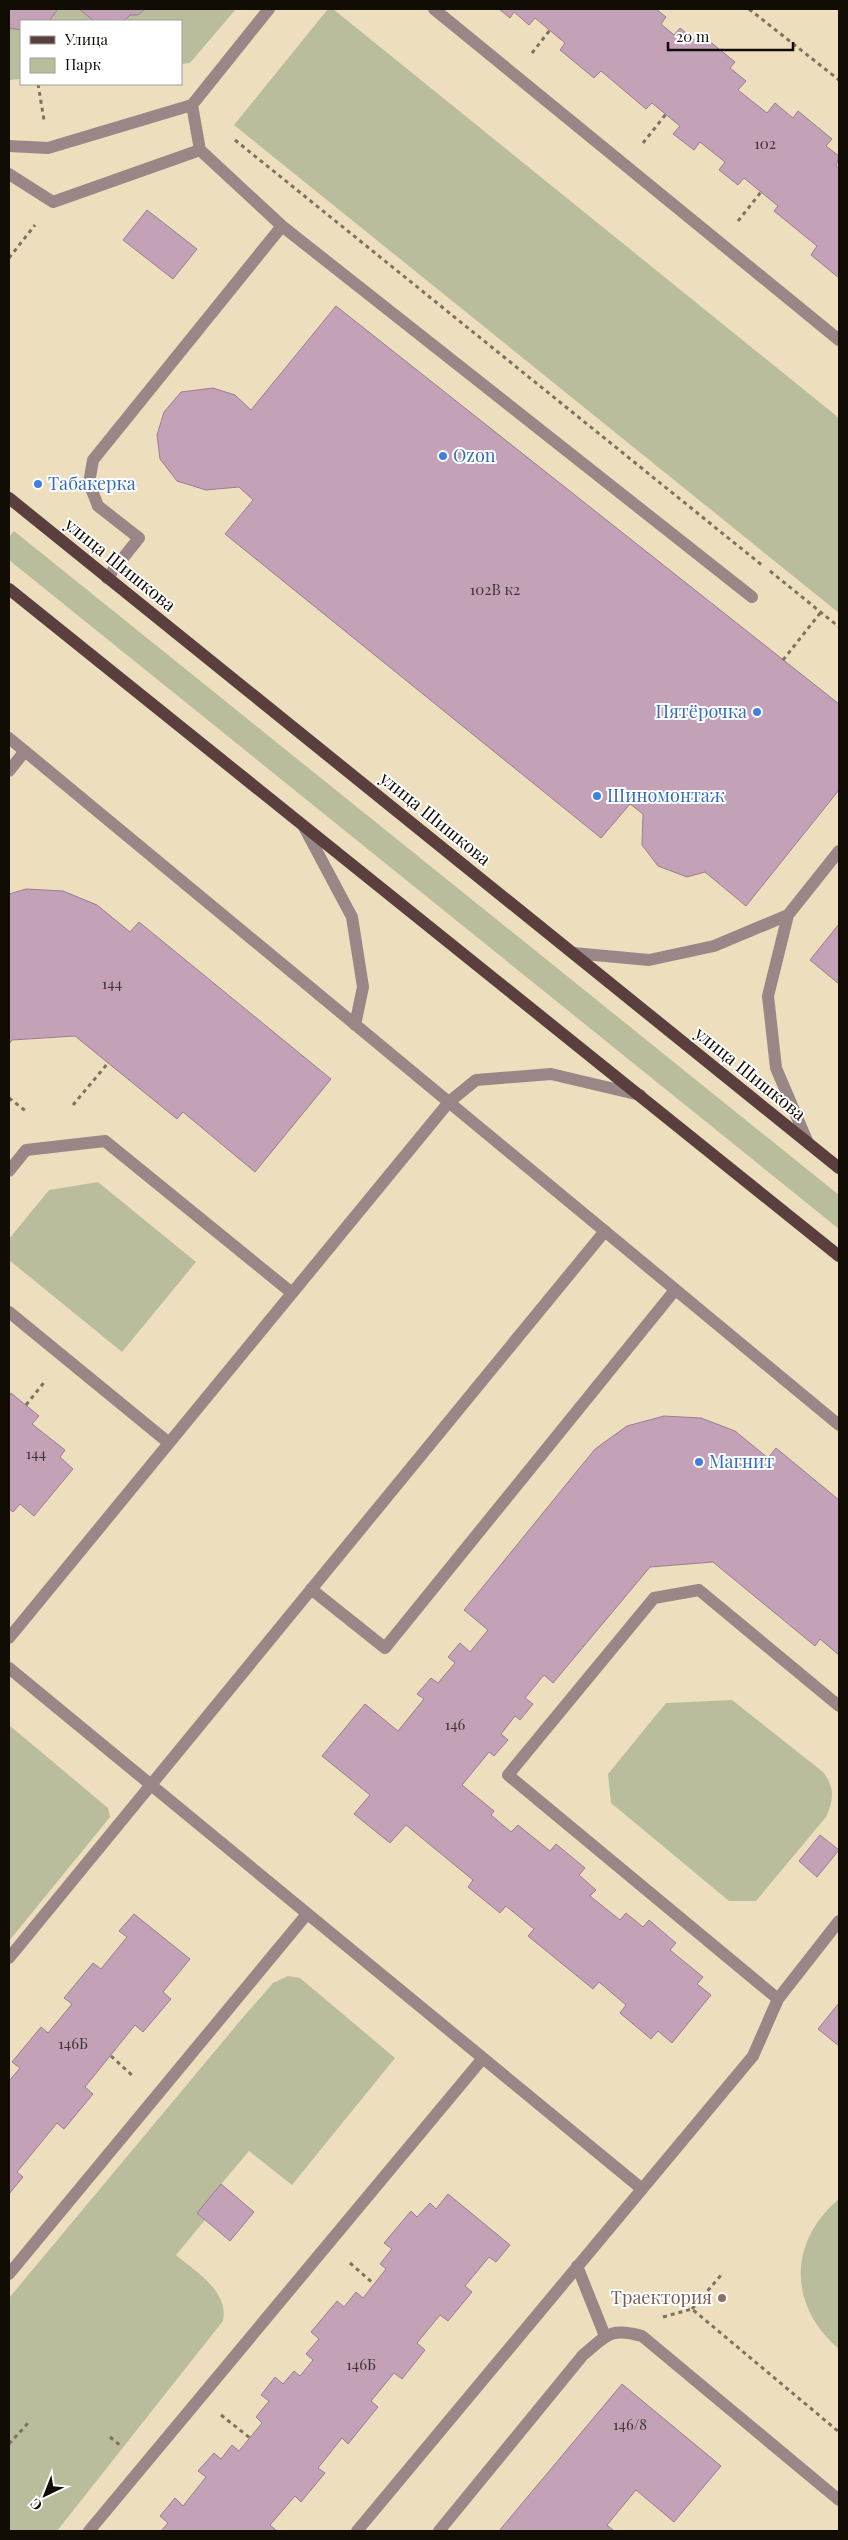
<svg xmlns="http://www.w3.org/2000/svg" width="848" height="2540" viewBox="0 0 848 2540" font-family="'Playfair Display',serif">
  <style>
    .green { fill: #babd9c }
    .building { fill: #c3a2b7; stroke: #9b7d91 }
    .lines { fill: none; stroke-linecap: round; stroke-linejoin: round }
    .path { stroke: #7c735e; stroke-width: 3; stroke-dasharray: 4 4; stroke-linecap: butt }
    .lane { stroke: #988786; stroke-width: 12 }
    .street { stroke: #988786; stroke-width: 12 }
    .primary { stroke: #5a3f3e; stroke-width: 12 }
    .shop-dot { fill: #3f7fe0; stroke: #fff; stroke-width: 2 }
    .education-dot { fill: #8d6e63; stroke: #fff; stroke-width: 2 }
    .labels { text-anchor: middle; stroke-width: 4; stroke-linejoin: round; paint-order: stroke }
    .number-label { font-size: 15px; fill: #3e3231 }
    .shop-label { font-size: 18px; fill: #366cbe; stroke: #fff; text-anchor: start }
    .street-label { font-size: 18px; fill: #120d04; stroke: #fff }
    .education-label { font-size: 18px; fill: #785e54; stroke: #fff; text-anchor: end }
  </style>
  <rect width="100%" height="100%" fill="#eddfbe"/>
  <!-- green -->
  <path class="green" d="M9,9H236L190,63L181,64V21H21V79L9,80Z
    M328,9H333L839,418V613L234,125Z
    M14,531L839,1195V1229L9,560V537Z
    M98,1182L196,1262L122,1352L9,1260V1239L49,1190Z
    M732,1700L823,1772C835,1787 834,1800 826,1817L756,1901H729L611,1803L608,1774L666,1703Z
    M9,1725L108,1808L110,1817L9,1941Z
    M288,1976L300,1978L395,2058L292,2185L249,2151L197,2213L205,2220L176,2255C196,2272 229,2291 223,2321L57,2531H9V2298L245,2015L273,1983Z
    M839,2199V2349C788,2306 788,2242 839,2199Z"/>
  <!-- building -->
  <path class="building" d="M9,9H58L49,21H21V30L9,28Z
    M79,9H145L138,15H130L124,21H94Z
    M499,9H656L666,17L661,24L674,35L680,28L698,43L703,36L735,62L730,68L746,81L738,90L767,113L775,103L793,118L798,111L832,139L826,146L839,156L836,166L839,168V278L811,255L817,246L774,211L778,206L744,178L738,185L719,170L725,162L700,142L694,150L673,134L680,126L652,103L646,109L601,71L594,78L560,50L565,43L535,18L529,25L514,12L510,18Z
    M147,210L197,249L173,279L123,240Z
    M336,306L839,704V790L746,906L705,872L687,877L658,866L642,845L643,814L630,804L601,838L225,534L253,500L239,487L206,490L177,481L160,459L157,435L164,412L181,392L213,388L235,395L251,410Z
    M26,889L63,891L97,905L130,932L139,922L331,1079L255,1172L183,1112L177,1119L75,1036L12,1040L9,1044V894Z
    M839,924V984L810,960Z
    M11,1393L39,1416L32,1424L65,1450L60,1457L73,1469L34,1516L20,1504L13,1512L9,1509V1397Z
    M664,1416L701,1418L735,1431L768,1458L776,1448L839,1500V1655L820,1639L815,1646L713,1562L650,1567L553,1683L544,1675L525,1698L533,1704L520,1720L515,1716L501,1734L508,1740L494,1756L489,1752L462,1785L494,1811L491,1815L511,1832L518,1825L550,1851L556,1844L585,1868L579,1875L596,1890L590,1896L620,1920L626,1913L643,1927L649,1920L676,1943L670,1950L703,1977L697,1984L711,1995L672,2043L658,2031L651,2039L620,2013L626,2005L599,1982L593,1989L528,1936L534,1929L506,1906L500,1913L468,1887L473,1880L406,1825L390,1843L354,1814L370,1795L322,1756L365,1704L398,1731L424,1699L417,1694L431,1678L438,1683L455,1663L448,1657L460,1643L470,1652L488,1630L464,1610L595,1449L627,1426Z
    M820,1835L839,1850L817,1877L799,1861Z
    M134,1914L190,1959L163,1992L171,1999L143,2032L135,2025L85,2087L93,2094L64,2129L57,2123L17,2172L23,2177L9,2194V2081L20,2068L12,2062L41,2027L48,2033L72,2004L64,1998L93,1963L101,1969L127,1937L119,1931Z
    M839,2003V2046L818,2029Z
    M221,2184L254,2212L230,2241L197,2213Z
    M448,2194L510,2245L496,2262L489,2257L465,2286L472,2292L448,2321L440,2315L417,2343L425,2350L402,2379L394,2373L371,2401L378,2407L348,2444L342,2438L318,2468L325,2473L301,2502L295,2496L270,2525L277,2531H161L168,2523L160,2516L175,2498L183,2506L206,2477L198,2471L214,2453L221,2459L232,2445L239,2451L262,2423L256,2417L269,2401L261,2395L275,2377L283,2384L294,2371L300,2376L313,2360L306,2354L319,2339L311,2332L337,2301L344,2307L356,2292L363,2298L386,2269L380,2264L392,2249L384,2243L411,2211L417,2217L430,2203L436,2209Z
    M622,2384L721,2466L674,2522L636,2490L607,2525L614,2531H499Z"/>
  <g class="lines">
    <!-- path -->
    <path class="path" d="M749,9L839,80
      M532,53L550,30
      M38,84L44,120
      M235,140L763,566
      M643,143L666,114
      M738,221L761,192
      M9,258L35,225
      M770,571L839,627
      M783,660L821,612
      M9,1098L27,1112
      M73,1105L108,1063
      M26,1405L46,1380
      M111,2056L134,2077
      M350,2263L374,2284
      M692,2309L722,2274
      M663,2317L692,2309L839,2432
      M221,2415L250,2438
      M110,2437L121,2446
      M9,2444L28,2423"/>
    <!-- lane -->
    <path class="lane" d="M434,9L839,340
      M9,146L48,148L192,105L269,9
      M200,150L282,226L752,597
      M9,174L53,202L200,150L192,105
      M107,578L139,538L98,506L89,483L93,460L282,226
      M9,738L839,1425
      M9,771L25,751
      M304,827L352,917L363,987L355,1025
      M9,1171L26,1150L105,1141L292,1293
      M9,1312L169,1443
      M311,1589L385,1648L675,1290
      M9,1638L449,1102L476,1080L551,1074L640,1095
      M9,1668L642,2189
      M9,1958L605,1231
      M778,1999L508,1775L654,1598L699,1590L839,1706
      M577,2266L605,2336
      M9,2274L307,1914
      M89,2531L483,2058
      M357,2531L753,2056L778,1999L839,1921
      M439,2531L583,2355C607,2335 610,2327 642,2336L839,2500"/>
    <!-- street -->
    <path class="street" d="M788,915L839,851
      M573,953L649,960L714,946L788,915L768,996L776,1068L808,1143"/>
    <!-- primary -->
    <path class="primary" d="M9,498L839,1168
      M9,589L839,1256"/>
  </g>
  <!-- markers -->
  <g class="shop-dot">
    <circle cx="443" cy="456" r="5"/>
    <circle cx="38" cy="484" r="5"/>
    <circle cx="757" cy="712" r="5"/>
    <circle cx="597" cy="796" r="5"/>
    <circle cx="699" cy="1462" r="5"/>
  </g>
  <circle class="education-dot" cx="722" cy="2298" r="5"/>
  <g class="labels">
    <!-- number labels -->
    <g class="number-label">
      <text x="765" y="149">102</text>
      <text x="495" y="595">102В к2</text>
      <text x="112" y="989">144</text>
      <text x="36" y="1459">144</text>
      <text x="455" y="1730">146</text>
      <text x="73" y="2049">146Б</text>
      <text x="361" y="2370">146Б</text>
      <text x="630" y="2430">146/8</text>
    </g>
    <!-- shop labels -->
    <g class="shop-label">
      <text x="453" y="462">Ozon</text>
      <text x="48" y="490">Табакерка</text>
      <text x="747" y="718" text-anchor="end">Пятёрочка</text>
      <text x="607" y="802">Шиномонтаж</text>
      <text x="709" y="1468">Магнит</text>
    </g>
    <!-- street labels -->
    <g class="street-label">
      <text transform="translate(120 565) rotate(39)" y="6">улица Шишкова</text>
      <text transform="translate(435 819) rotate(39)" y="6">улица Шишкова</text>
      <text transform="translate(750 1074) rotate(39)" y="6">улица Шишкова</text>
    </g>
    <!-- education labels -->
    <g class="education-label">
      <text x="712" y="2304">Траектория</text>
    </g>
  </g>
  <!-- border -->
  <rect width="848" height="2540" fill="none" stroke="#120d04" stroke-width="20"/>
  <!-- legend -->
  <rect x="20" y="20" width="162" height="65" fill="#ffffff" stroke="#a09e9b"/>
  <rect x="30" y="36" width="25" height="8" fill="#5a3f3e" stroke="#a09e9b"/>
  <text x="65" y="45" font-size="15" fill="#120d04">Улица</text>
  <rect x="30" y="58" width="25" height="15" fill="#babd9c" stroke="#a09e9b"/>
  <text x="65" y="70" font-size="15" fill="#120d04">Парк</text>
  <!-- north arrow -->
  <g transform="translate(45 2495) rotate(223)" stroke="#ffffff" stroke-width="4" paint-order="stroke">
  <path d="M0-4L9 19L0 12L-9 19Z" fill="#120d04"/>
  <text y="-8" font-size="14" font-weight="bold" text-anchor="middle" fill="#120d04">С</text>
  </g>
  <!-- scale -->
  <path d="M668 42v8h125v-8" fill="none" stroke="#120d04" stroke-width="2.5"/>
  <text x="676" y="42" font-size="15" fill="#120d04" stroke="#ffffff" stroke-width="4" paint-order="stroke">20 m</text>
</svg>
